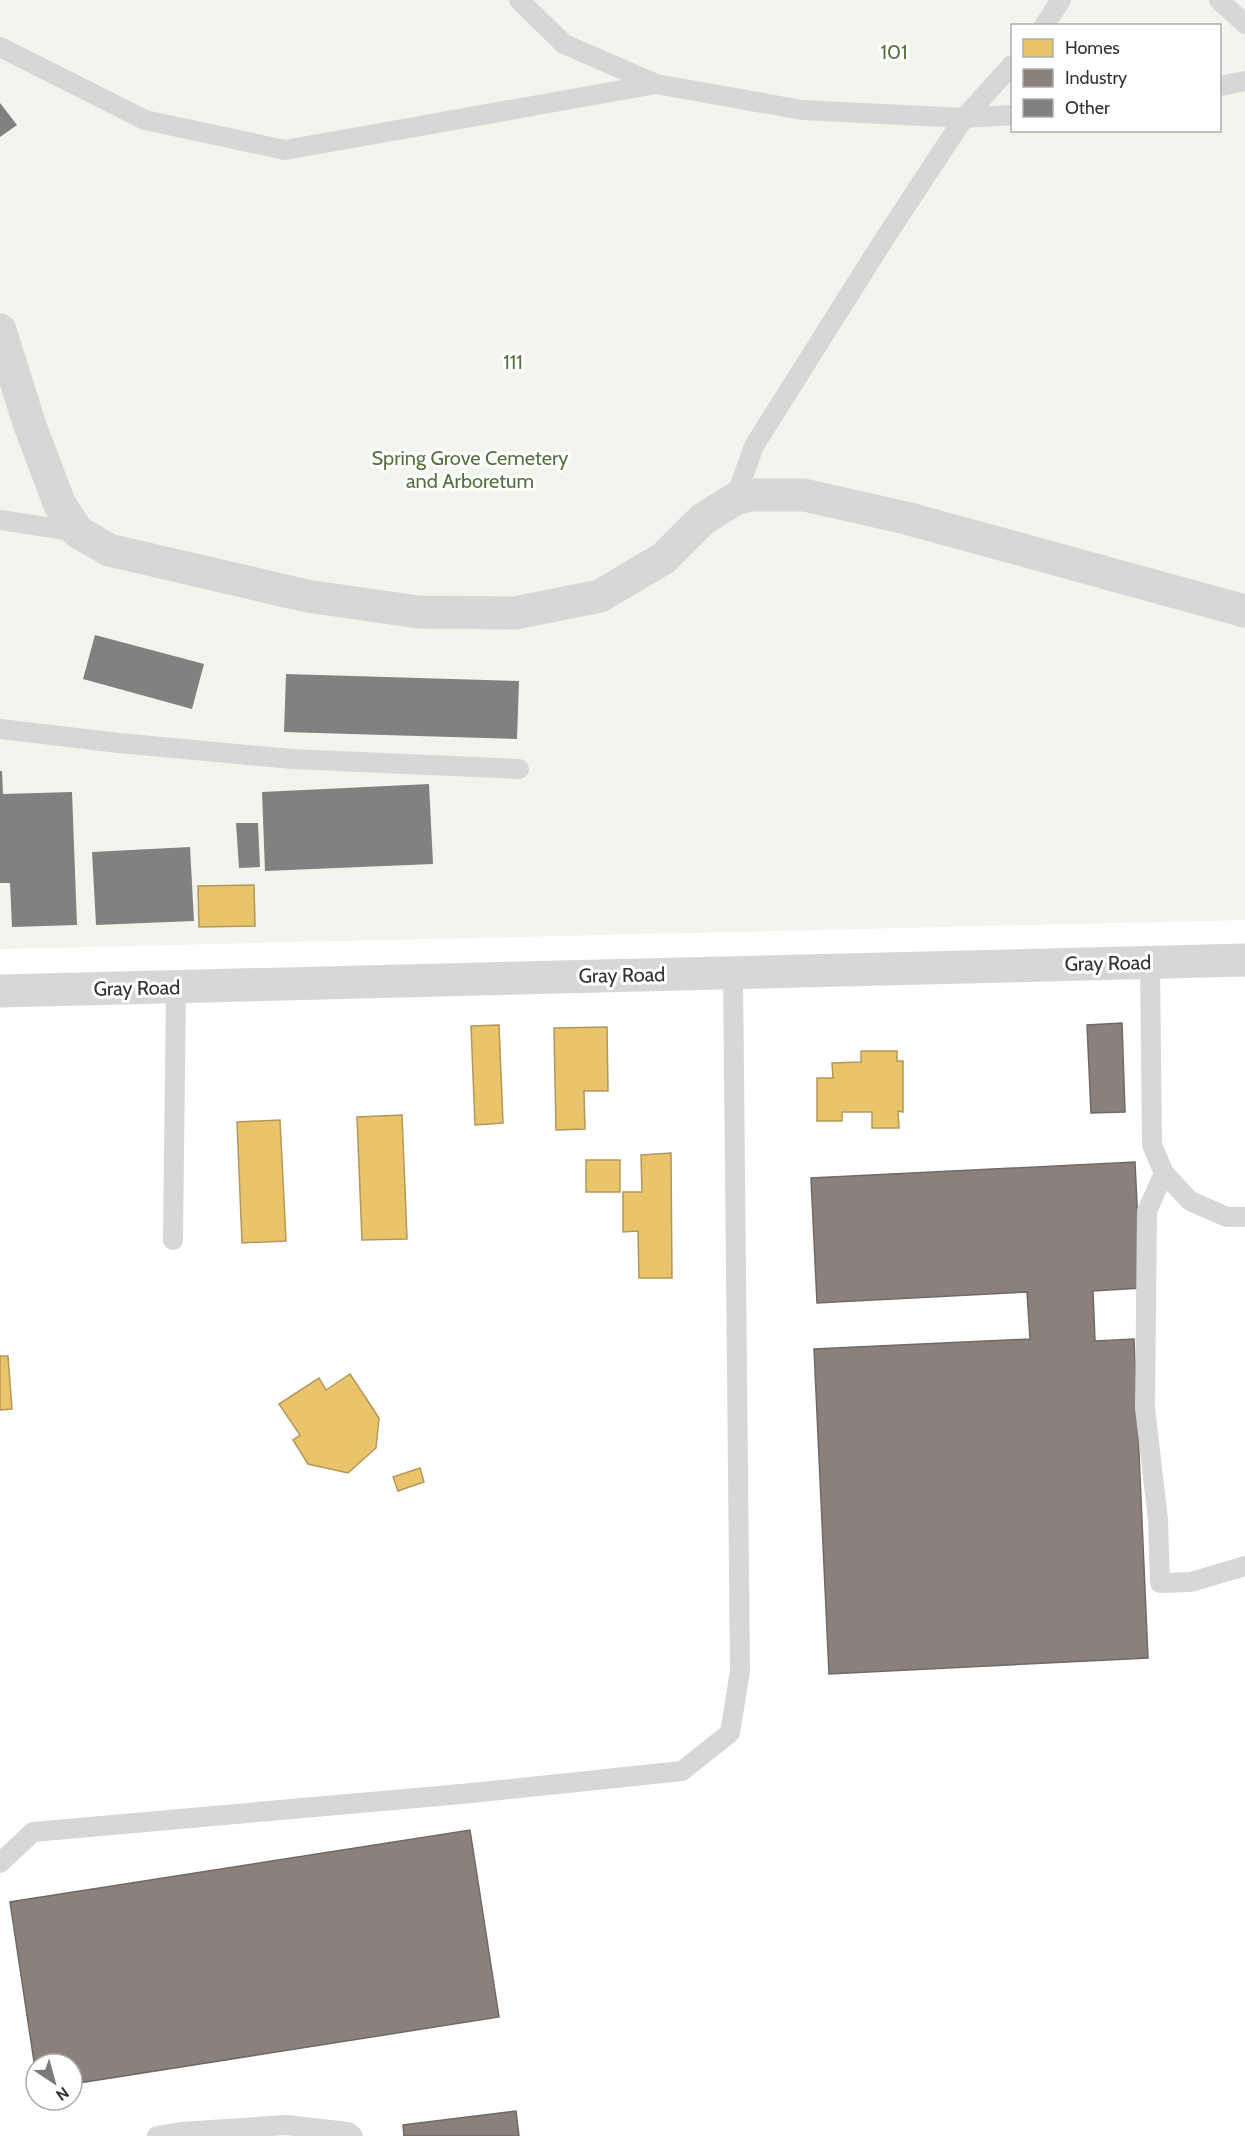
<svg xmlns="http://www.w3.org/2000/svg" width="1245" height="2136" viewBox="0 0 1245 2136" font-family="Cabin,sans-serif">
  <style>
    .green { fill: #f1f5ed; fill-rule: evenodd }
    .homes { fill: #e9c46a; stroke: #b2985a; stroke-width: 1.5 }
    .industry { fill: #8a817c; stroke: #706a66; stroke-width: 1.5 }
    .building { fill: #818181 }
    .lines { fill: none; stroke-linecap: round; stroke-linejoin: round }
    .service { stroke: #d7d7d7; stroke-width: 20 }
    .minor { stroke: #d7d7d7; stroke-width: 33 }
    .tertiary { stroke: #d7d7d7; stroke-width: 33 }
    .labels { text-anchor: middle; stroke-width: 6; stroke-linejoin: round; paint-order: stroke }
    .park-label { font-size: 20px; fill: #56703f; stroke: #fff }
    .street-label { font-size: 20px; fill: #333; stroke: #fff }
  </style>
  <rect width="100%" height="100%" fill="#fff"/>
  <!-- green -->
  <path class="green" d="M0,0H1245V920L0,949ZM1012,26H1220V130H1012Z"/>
  <!-- homes -->
  <path class="homes" d="M254,885L255,926L199,927L198,886Z
    M499,1025L503,1123L475,1125L471,1026Z
    M607,1027L608,1091H584L585,1129L556,1130L554,1028Z
    M861,1051H897V1061H903V1112L898,1111L899,1128H872V1112H842V1121H817V1078H833L832,1063L861,1062Z
    M402,1115L407,1239L362,1240L357,1117Z
    M280,1120L286,1241L242,1243L237,1122Z
    M671,1153L672,1278H639L638,1231L623,1232V1192H642L641,1155Z
    M586,1160H620V1192H586Z
    M0,1356H8L12,1409L0,1410Z
    M350,1374L379,1418L376,1448L348,1473L308,1464L293,1440L300,1435L279,1404L319,1378L326,1390Z
    M420,1468L424,1482L398,1491L393,1477Z"/>
  <!-- industry -->
  <path class="industry" d="M1122,1023L1125,1112L1091,1113L1087,1025Z
    M1135,1162L1141,1288L1093,1291L1095,1341L1134,1339L1148,1658L829,1674L814,1349L1030,1339L1027,1292L817,1303L811,1178Z
    M470,1830L499,2017L72,2084V2064H36V2075L10,1902Z
    M516,2111L519,2136H404L403,2125Z"/>
  <!-- building -->
  <path class="building" d="M0,103L17,125L0,137Z
    M95,635L204,664L192,709L83,679Z
    M286,674L519,681L517,739L284,732Z
    M0,771H2L3,794L72,792L77,925L12,927L10,883H0Z
    M429,784L433,864L265,871L262,792Z
    M236,823H258L260,867L239,868Z
    M190,847L194,921L96,925L92,852Z"/>
  <g class="lines">
    <!-- service -->
    <path class="service" d="M519,0L564,44L656,84L802,110L964,118L1012,115
      M1219,0L1245,24
      M1044,26L1061,0
      M0,47L145,120L285,150L656,84
      M1220,86L1245,81
      M735,499L754,446L883,241L964,118L1012,65
      M0,520L78,532
      M0,729L119,743L292,759L519,769
      M1150,962L1152,1145L1164,1173L1190,1201L1227,1217H1245
      M1164,1173L1147,1211L1145,1408L1158,1520L1160,1583L1191,1582L1245,1566
      M173,1240L176,987
      M0,1863L33,1832L472,1793L682,1771L730,1733L740,1671L733,973
      M157,2136L181,2132L286,2125L348,2132L353,2136"/>
    <!-- minor -->
    <path class="minor" d="M0,330L29,423L60,505L78,532L109,550L307,596L418,612L515,613L600,596L664,558L703,519L735,499L751,495H804L906,518L1245,611"/>
    <!-- tertiary -->
    <path class="tertiary" d="M0,991L1245,960"/>
  </g>
  <g class="labels">
    <!-- park labels -->
    <g class="park-label">
      <text x="894" y="59">101</text>
      <text x="513" y="369">111</text>
      <text x="470" y="465">Spring Grove Cemetery<tspan x="470" dy="23">and Arboretum</tspan></text>
    </g>
    <!-- street labels -->
    <g class="street-label">
      <text transform="translate(1108 963) rotate(-1)" y="7">Gray Road</text>
      <text transform="translate(622 975) rotate(-1)" y="7">Gray Road</text>
      <text transform="translate(137 988) rotate(-1)" y="7">Gray Road</text>
    </g>
  </g>
  <!-- legend -->
  <rect x="1011" y="24" width="210" height="108" fill="#ffffff" stroke="#adadad" stroke-width="1.5"/>
  <rect x="1023" y="39" width="30" height="18" fill="#e9c46a" stroke="#adadad" stroke-width="1.5"/>
  <text x="1065" y="54" font-size="18" fill="#333333">Homes</text>
  <rect x="1023" y="69" width="30" height="18" fill="#8a817c" stroke="#adadad" stroke-width="1.5"/>
  <text x="1065" y="84" font-size="18" fill="#333333">Industry</text>
  <rect x="1023" y="99" width="30" height="18" fill="#818181" stroke="#adadad" stroke-width="1.5"/>
  <text x="1065" y="114" font-size="18" fill="#333333">Other</text>
  <!-- north arrow -->
  <g transform="translate(54 2082) rotate(144)"><circle r="28" fill="#ffffff" stroke="#adadad" stroke-width="1.5"/>
  <path d="M0-4.5L10 22L0 15L-10 22Z" fill="#7a7a7a"/>
  <text y="-9" font-size="16" font-weight="bold" text-anchor="middle" fill="#333333">N</text>
  </g>
</svg>
